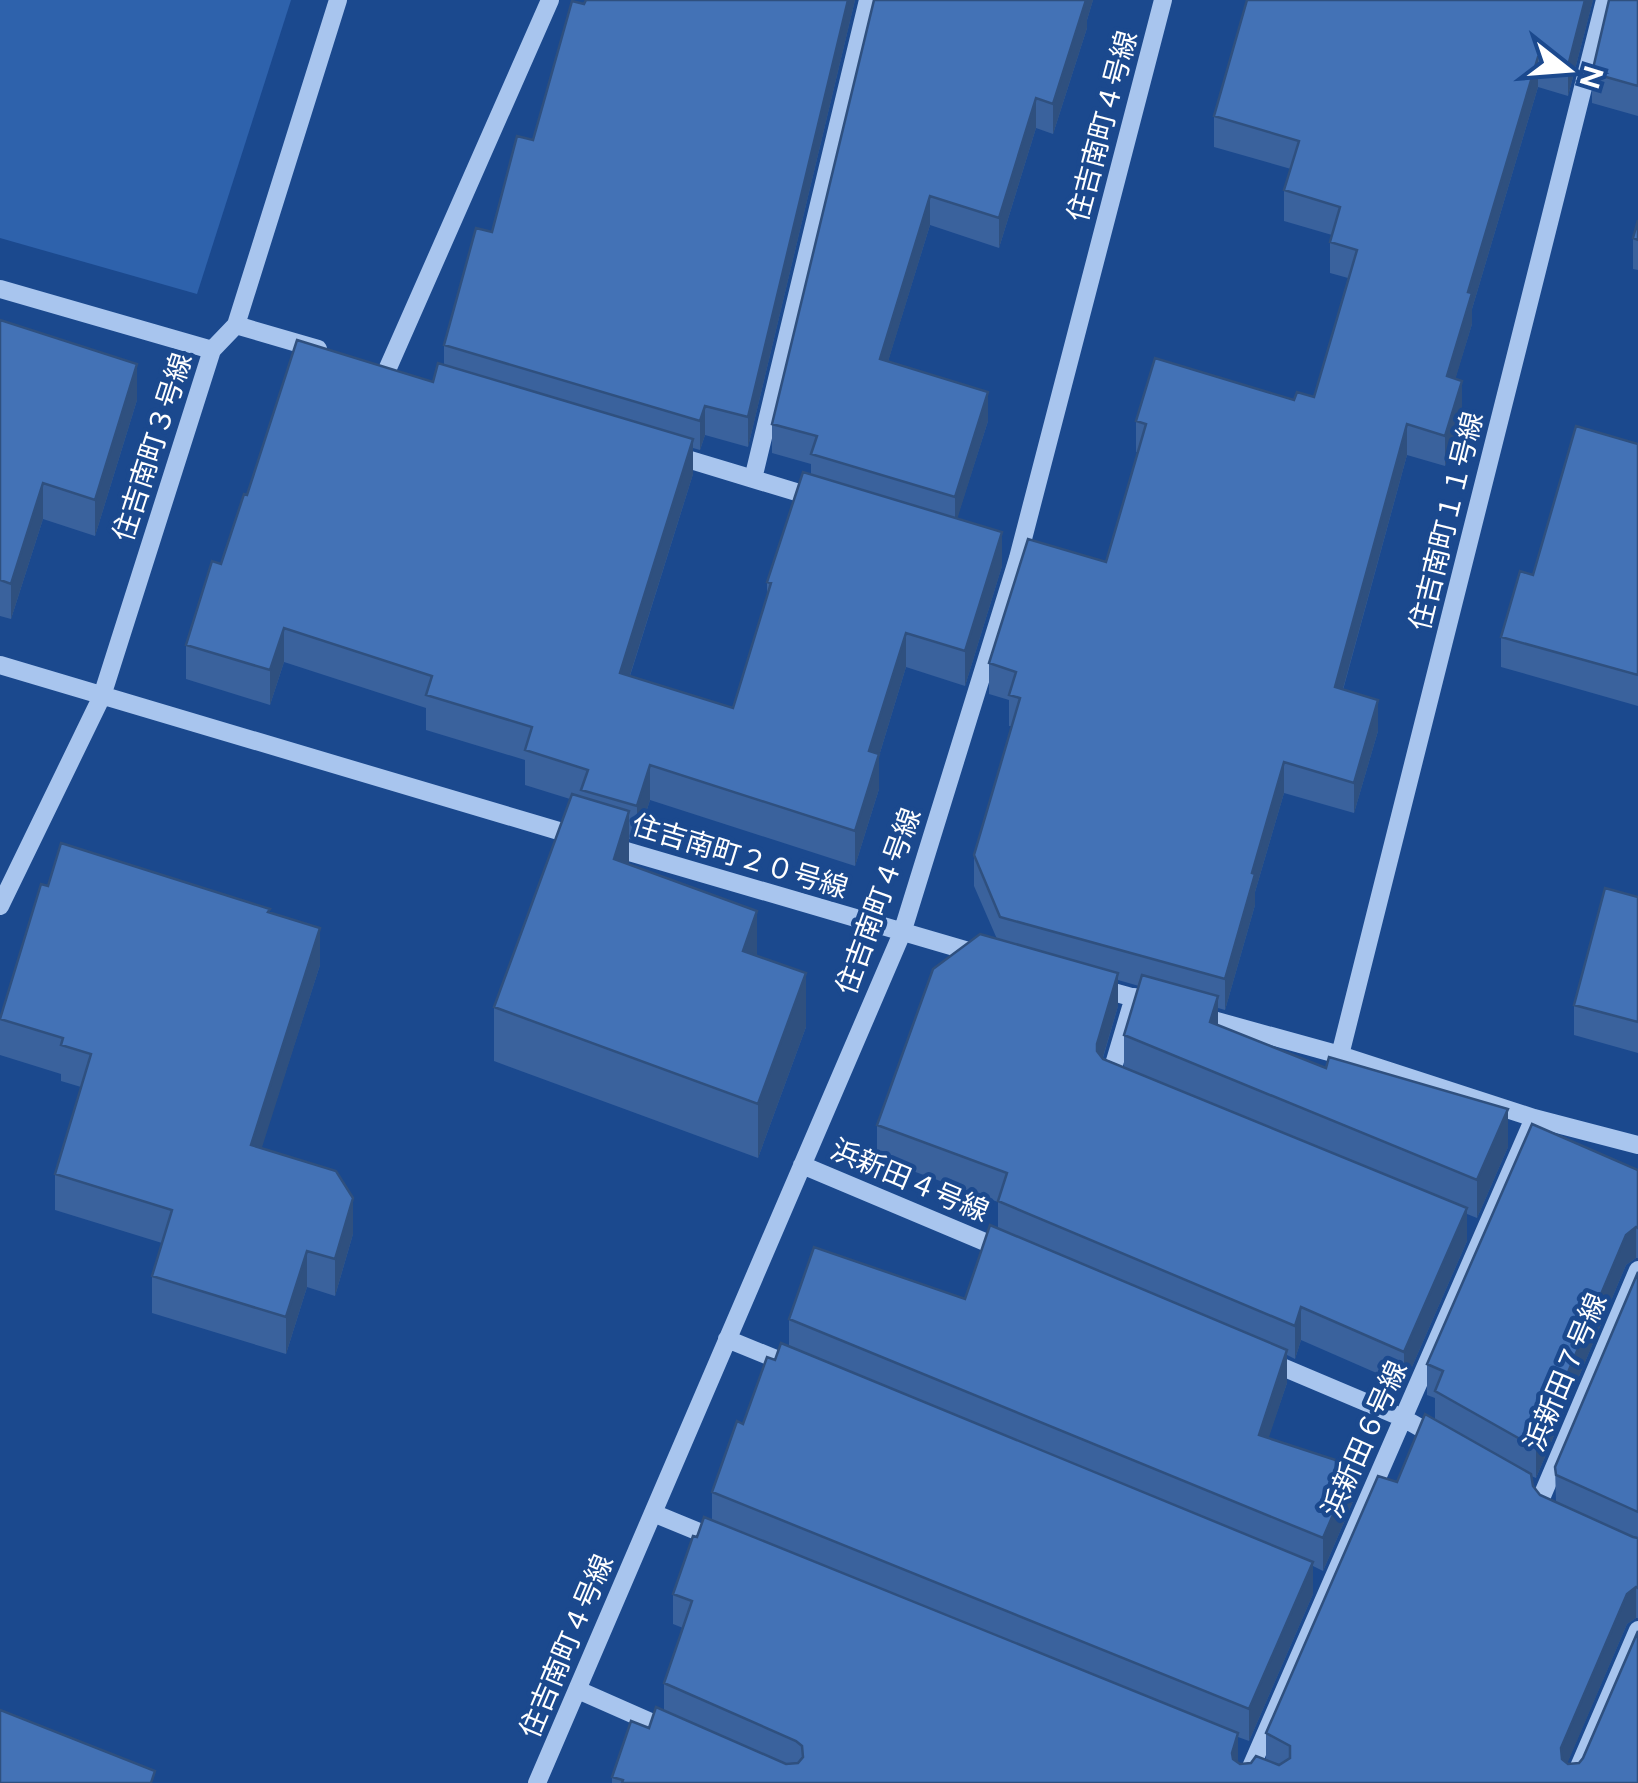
<svg xmlns="http://www.w3.org/2000/svg" width="1638" height="1783" viewBox="0 0 1638 1783" font-family="Figtree,'Noto Sans JP',sans-serif">
  <style>
    .green { fill: #2e62ac }
    .lines { fill: none; stroke-linecap: round; stroke-linejoin: round }
    .minor { stroke: #a8c5ee; stroke-width: 18 }
    .wall { fill: #3a629d; fill-rule: evenodd }
    .shaded-wall { fill: #2f507f }
    .building { fill: #4372b6; stroke: #2f507f; stroke-width: 2.5 }
    .labels { text-anchor: middle; stroke-width: 9; stroke-linejoin: round; paint-order: stroke }
    .street-label { font-size: 28px; fill: #fff; stroke: #1b498e }
  </style>
  <rect width="100%" height="100%" fill="#1b498e"/>
  <!-- green -->
  <path class="green" d="M0,0H291L197,294L0,238Z"/>
  <g class="lines">
    <!-- minor -->
    <path class="minor" d="M0,289L212,350
      M236,325L318,349
      M387,370L550,0
      M674,455L816,498
      M753,479L868,0
      M0,665L579,837
      M609,846L982,955
      M0,906L102,696L212,350L236,325L338,0
      M1099,988L1156,1004
      M1195,1015L1340,1055L1534,1118L1638,1145
      M1340,1055L1605,0
      M1113,1082L1109,1081L1134,997
      M802,1165L1004,1250
      M727,1339L798,1368
      M1268,1361L1403,1418L1440,1439
      M1542,1496L1638,1270
      M653,1513L721,1541
      M578,1690L671,1731
      M537,1783L902,933L1018,558L1163,0
      M1244,1783L1534,1118
      M1572,1783L1638,1630"/>
  </g>
  <!-- wall -->
  <path class="wall" d="M586,0H855L748,447L705,435L700,450L693,448V474L630,676L733,708L767,599V582L811,475V464L772,453V424L874,0H1093L1087,20V28L1053,134L1036,128L999,248L930,225L888,361L988,421L957,518L1002,566L965,686L906,667L879,756V789L855,866L650,800L637,841L629,839V864L757,956L806,1027L758,1158L494,1061V1007L570,799L525,785V760L426,730V708L284,662L270,705L186,679V645L221,564L247,495L433,382L444,365V345L533,140Z
    M1247,0H1593L1568,96L1538,87L1472,309V324L1455,379L1462,411L1445,466L1407,455L1343,690L1378,731L1354,813L1284,793L1255,892V905L1225,1010L1218,1008V1025L1508,1147L1477,1218L1467,1214V1241L1404,1385L1301,1340L1295,1359L1287,1355V1383L1268,1438L1354,1499L1323,1571L1313,1566V1594L1249,1741L1238,1737V1763L1240,1764L1266,1760V1733L1397,1482L1435,1420V1398L1427,1395V1364L1638,1170V1258H1636L1626,1265L1536,1478L1531,1476L1533,1486L1540,1495L1556,1502L1555,1467L1638,1271V1618H1636L1627,1624L1567,1763L1638,1783H612V1777L664,1711V1683L683,1628L673,1624V1594L697,1537L712,1520V1492L743,1424L775,1360L789,1346V1319L965,1299L998,1229V1202L877,1158V1125L997,939L974,886V855L1012,726H1009V700L989,694V663L1106,562L1138,452H1136V421L1314,397L1348,278L1330,273V242L1332,235L1284,221V190L1291,169L1214,147V116ZM1118,980L1139,986L1124,1035V1067L1103,1058L1118,1006Z
    M1638,0V116L1592,103V73Z
    M1638,220V270L1633,269V238Z
    M0,320L137,400L95,536L43,519L11,619L0,616Z
    M1638,444V706L1501,667V637L1533,575Z
    M48,886L270,913L320,965L261,1148L353,1234L335,1296L307,1287L286,1354L152,1313V1276L162,1243L55,1210V1174L81,1087L61,1081V1074L0,1055V1019Z
    M1638,897V1053L1574,1035V1005Z"/>
  <!-- shaded-wall -->
  <path class="shaded-wall" d="M848,0H855L748,447V417Z
    M1085,0H1093L1087,20V28L1053,134V104Z
    M1585,0H1593L1568,96V66Z
    M1538,57V87L1472,309V324L1447,407V376L1468,292Z
    M1036,98V128L999,248V218Z
    M930,196V225L880,388V359Z
    M137,364V400L95,536V500Z
    M1462,381V411L1445,466V436Z
    M988,392V421L955,526V497Z
    M705,406V435L700,450V421Z
    M1407,424V455L1335,718V687Z
    M693,439V474L620,707V673Z
    M43,483V519L11,619V584Z
    M1002,532V566L965,686V651Z
    M284,628V662L270,705V670Z
    M906,633V667L879,756V789L855,866V831L869,751Z
    M1378,700V731L1354,813V783Z
    M1284,762V793L1255,892V905L1225,1010V979L1252,873Z
    M650,765V800L637,841V806Z
    M629,811V865L614,859Z
    M757,911V965L743,951Z
    M320,928V965L251,1182V1145Z
    M806,973V1027L758,1158V1104Z
    M1118,973V1006L1097,1077V1044Z
    M1218,996V1034L1210,1022Z
    M1508,1109V1147L1477,1218V1180Z
    M353,1198V1234L335,1296V1259Z
    M1467,1208V1241L1404,1385V1352Z
    M1636,1227V1258L1626,1265L1536,1478V1448L1626,1235Z
    M307,1251V1287L286,1354V1317Z
    M1301,1307V1340L1295,1359V1326Z
    M1287,1350V1383L1259,1467V1435Z
    M1354,1466V1499L1323,1571V1538Z
    M1313,1562V1594L1249,1741V1709Z
    M1636,1587V1618L1627,1624L1561,1778V1748L1627,1594Z
    M1238,1733V1764L1232,1783V1753Z"/>
  <!-- building -->
  <path class="building" d="M586,0H848L748,417L705,406L700,421L444,345L476,228L492,232L517,136L533,140L572,1L584,4Z
    M874,0H1086L1053,104L1036,98L999,218L930,196L880,359L988,392L955,497L811,454L817,436L772,424Z
    M1247,0H1585L1568,66L1538,57L1468,292L1472,293L1447,376L1462,381L1445,436L1407,424L1335,687L1378,700L1354,783L1284,762L1252,873L1255,874L1225,979L1000,917L974,855L1020,698L1009,695L1016,672L989,663L1028,539L1106,562L1146,424L1136,421L1155,358L1294,400L1297,392L1314,397L1357,250L1330,242L1340,207L1284,190L1299,141L1214,116Z
    M1609,0H1638V86L1592,73Z
    M1638,220V240L1633,238Z
    M0,320L137,364L95,500L43,483L11,584L0,580Z
    M297,340L433,382L438,363L693,439L620,673L733,708L771,583L767,582L803,472L1002,532L965,651L906,633L869,751L879,754L855,831L650,765L637,806L581,790L588,770L525,750L532,727L426,695L432,676L284,628L270,670L186,645L212,561L221,564L244,494L247,495Z
    M1576,426L1638,444V675L1501,637L1520,571L1533,575Z
    M572,794L629,811L614,859L757,911L743,951L806,973L758,1104L494,1007Z
    M61,843L270,909L268,912L320,928L251,1145L336,1171L353,1198L335,1259L307,1251L286,1317L152,1276L172,1210L55,1174L91,1054L61,1045L63,1038L0,1019L41,884L48,886Z
    M1605,888L1638,897V1022L1574,1005Z
    M980,934L1118,973L1097,1044V1051L1103,1059L1467,1208L1404,1352L1301,1307L1295,1326L998,1201L1007,1173L877,1125L933,969Z
    M1142,975L1218,996L1210,1022L1326,1068L1329,1057L1508,1109L1477,1180L1124,1035Z
    M1532,1124L1638,1170V1228L1636,1227L1626,1235L1536,1448L1435,1391L1443,1371L1427,1364Z
    M990,1225L1287,1350L1259,1435L1354,1466L1323,1538L789,1319L814,1247L965,1299Z
    M1638,1272V1512L1556,1475L1555,1467Z
    M781,1343L1313,1562L1249,1709L712,1492L737,1421L743,1424L767,1357L775,1360Z
    M1425,1414L1531,1474L1533,1486L1540,1495L1633,1537L1638,1538V1588L1636,1587L1627,1594L1561,1748L1562,1759L1568,1764L1579,1763L1583,1758L1638,1631V1783H622L623,1780L612,1777L631,1721L649,1728L656,1707L786,1764L798,1763L803,1757L802,1746L796,1741L664,1683L692,1601L673,1594L693,1536L697,1537L704,1517L1238,1733L1232,1753L1233,1759L1240,1764L1251,1763L1256,1756L1279,1765L1290,1758V1746L1266,1733L1378,1476L1397,1482Z
    M0,1710L155,1771L151,1783H0Z"/>
  <g class="labels">
    <!-- street labels -->
    <g class="street-label">
      <text transform="translate(1102 126) rotate(-75)" y="10">住吉南町４号線</text>
      <text transform="translate(152 447) rotate(-72)" y="10">住吉南町３号線</text>
      <text transform="translate(1446 521) rotate(-76)" y="10">住吉南町１１号線</text>
      <text transform="translate(740 856) rotate(17)" y="10">住吉南町２０号線</text>
      <text transform="translate(878 901) rotate(-70)" y="10">住吉南町４号線</text>
      <text transform="translate(910 1180) rotate(23)" y="10">浜新田４号線</text>
      <text transform="translate(1565 1372) rotate(-67)" y="10">浜新田７号線</text>
      <text transform="translate(1364 1439) rotate(-66)" y="10">浜新田６号線</text>
      <text transform="translate(566 1646) rotate(-67)" y="10">住吉南町４号線</text>
    </g>
  </g>
  <!-- north arrow -->
  <g transform="translate(1568 70) rotate(107)" stroke="#1b498e" stroke-width="8" paint-order="stroke">
  <path d="M0-8L18 38L0 25L-18 38Z" fill="#ffffff"/>
  <text y="-15" font-size="28" font-weight="bold" text-anchor="middle" fill="#ffffff">N</text>
  </g>
</svg>
